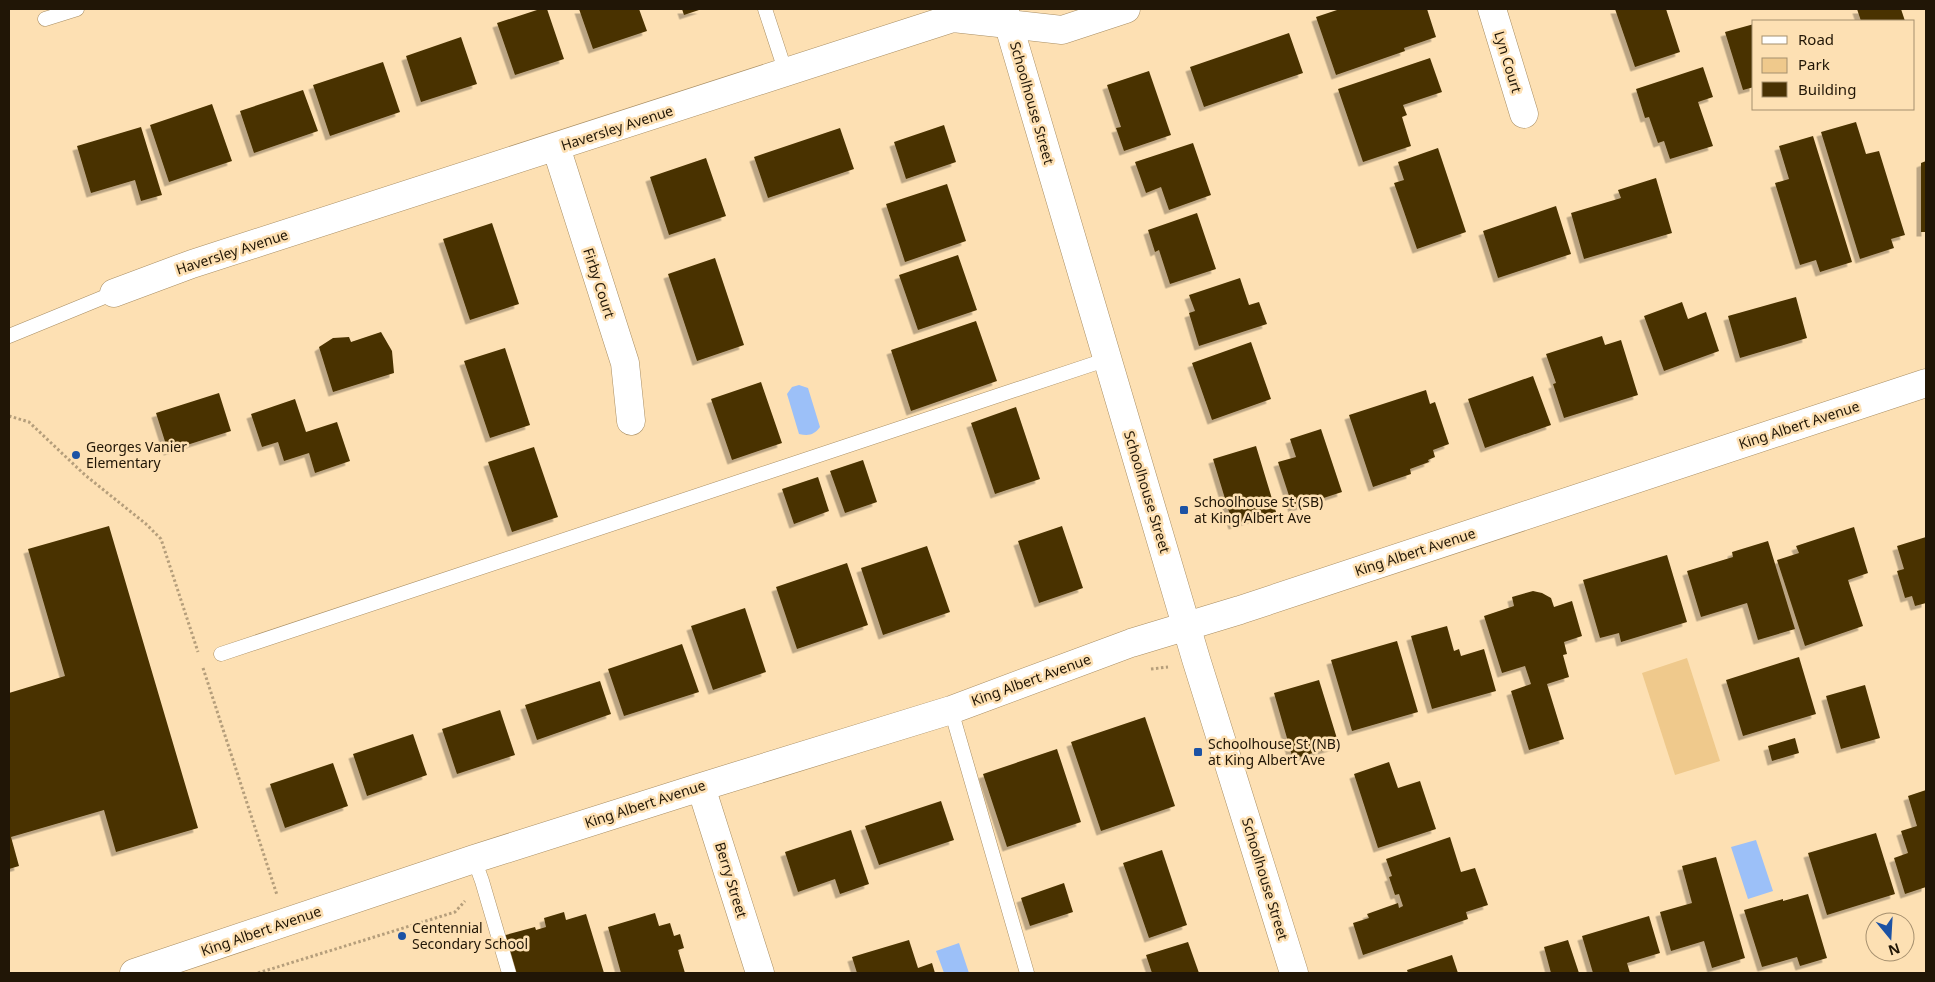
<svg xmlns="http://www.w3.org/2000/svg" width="1935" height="982" viewBox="0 0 1935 982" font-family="'Noto Sans',sans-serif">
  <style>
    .green { fill: #efc98c }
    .water { fill: #9cc0f8 }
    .building { fill: #493203; filter: url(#shadow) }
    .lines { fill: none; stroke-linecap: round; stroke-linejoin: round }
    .lane-casing { stroke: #a88d62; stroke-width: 15 }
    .street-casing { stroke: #a88d62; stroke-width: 29 }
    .secondary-casing { stroke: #a88d62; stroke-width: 29 }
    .path { stroke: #b59e7b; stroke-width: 3; stroke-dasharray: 2.5 2.5; stroke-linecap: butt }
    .lane { stroke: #fff; stroke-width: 14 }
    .street { stroke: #fff; stroke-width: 28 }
    .secondary { stroke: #fff; stroke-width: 28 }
    .poi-dot { fill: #1c52a4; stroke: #fde0b3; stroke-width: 2 }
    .labels { text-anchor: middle; stroke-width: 5; stroke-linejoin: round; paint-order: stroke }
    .street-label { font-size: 14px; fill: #211606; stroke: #fde0b3 }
    .poi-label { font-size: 14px; fill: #211606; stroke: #fde0b3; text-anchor: start }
  </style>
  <defs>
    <filter id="shadow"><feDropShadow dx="-4.5" dy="4.5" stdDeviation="0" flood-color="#0004"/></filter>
  </defs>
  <rect width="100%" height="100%" fill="#fde0b3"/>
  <!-- green -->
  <path class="green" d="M1687,658L1720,761L1675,775L1642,673Z"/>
  <!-- water -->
  <path class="water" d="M799,385L808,388L820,427C814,435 809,436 799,434L787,394L792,387Z
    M1756,840L1773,891L1748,899L1731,847Z
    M959,943L969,973H944L936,951Z"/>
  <!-- building -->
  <path class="building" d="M540,9H547L564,59L515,75L497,23Z
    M579,9H639L647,31L593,49Z
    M682,9H702L684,15Z
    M1340,9H1427L1436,37L1404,48L1405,51L1336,75L1316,17Z
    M1615,9H1666L1680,52L1635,67Z
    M1857,9H1901L1905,21H1861Z
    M1754,24V87L1743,90L1725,32Z
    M1289,33L1303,73L1204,107L1190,67Z
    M461,37L477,84L421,102L406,56Z
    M1430,58L1442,92L1403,105L1407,115L1402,117L1411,146L1363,162L1338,89Z
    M383,62L400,112L330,136L313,85Z
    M1703,67L1713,97L1698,102L1713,146L1670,159L1664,141L1658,143L1649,117L1645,118L1636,89Z
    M1149,71L1171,135L1124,151L1116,128L1121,127L1107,85Z
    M303,90L318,131L254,153L240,111Z
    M212,104L232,161L169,182L150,125Z
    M1856,122L1866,154L1879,151L1905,235L1891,239L1894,248L1860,259L1821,132Z
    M944,125L956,162L906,179L894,142Z
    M141,127L162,195L141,201L135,180L91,193L77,146Z
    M840,128L854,169L768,198L754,157Z
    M1813,136L1852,262L1820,272L1816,260L1800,265L1775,183L1789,179L1779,146Z
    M1193,143L1211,195L1169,210L1161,187L1146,193L1135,162Z
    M1438,148L1466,232L1417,249L1394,183L1404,180L1398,162Z
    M706,158L726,216L669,235L650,177Z
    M1926,161V232H1921V163Z
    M1656,178L1672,233L1584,259L1571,213L1621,198L1618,190Z
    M947,184L966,241L905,262L886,204Z
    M1556,206L1571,254L1498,278L1483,231Z
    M1197,213L1216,269L1170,284L1159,250L1155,252L1148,230Z
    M492,223L519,304L470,320L443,239Z
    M958,255L977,310L918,330L899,275Z
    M715,258L744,345L697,361L668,274Z
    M1240,278L1249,305L1259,302L1267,324L1199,346L1189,313L1195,311L1189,295Z
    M1796,297L1807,338L1740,358L1728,316Z
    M1682,302L1688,319L1706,312L1719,351L1664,371L1644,316Z
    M976,321L997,381L911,411L891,350Z
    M381,332L392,351L394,373L333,392L319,347L333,338L349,337L351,342Z
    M1602,336L1605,345L1621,340L1638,395L1564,418L1553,384L1556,383L1546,354Z
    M1251,342L1271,399L1212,420L1192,363Z
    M505,348L530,425L490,438L464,361Z
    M1533,376L1551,425L1485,448L1468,399Z
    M761,382L782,443L732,460L711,399Z
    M1426,390L1430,404L1435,402L1449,444L1433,450L1435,457L1428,460L1429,462L1410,469L1411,474L1373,487L1349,415Z
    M219,393L231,431L168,451L156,413Z
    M295,399L306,432L337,422L350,461L315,473L309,453L284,461L278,442L262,447L251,414Z
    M1016,407L1040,479L995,494L971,423Z
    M1321,429L1342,492L1293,508L1278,462L1296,457L1290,439Z
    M1256,446L1276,512L1233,525L1213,459Z
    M534,447L558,517L512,532L488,462Z
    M863,460L877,502L845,513L830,471Z
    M818,477L829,511L794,524L782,489Z
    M109,526L198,828L116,852L104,810L11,837L19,866L9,869V693L65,676L28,549Z
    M1062,526L1083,588L1039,603L1018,541Z
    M1854,527L1868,573L1848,580L1863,626L1805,646L1777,560L1799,553L1796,546Z
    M1926,537V603L1915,606L1912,596L1905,598L1897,571L1904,569L1897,546Z
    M1768,541L1795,629L1758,640L1747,603L1701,617L1687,571L1733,557L1732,552Z
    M927,546L950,612L883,635L861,568Z
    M1667,555L1687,622L1621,642L1619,633L1600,638L1583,580Z
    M847,563L868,625L797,649L776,587Z
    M1533,591L1542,593L1551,598L1554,607L1572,601L1582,636L1564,642L1567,654L1563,655L1569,677L1547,684L1564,739L1529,750L1511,691L1531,684L1525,666L1502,673L1484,616L1514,606L1512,597Z
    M745,608L766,672L713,690L691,626Z
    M1447,626L1454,651L1459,649L1461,656L1484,649L1496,691L1432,709L1411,636Z
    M1397,641L1418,712L1352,731L1331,660Z
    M682,644L699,692L624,716L608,669Z
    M1799,657L1816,714L1743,736L1726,680Z
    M1319,680L1339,745L1293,759L1274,693Z
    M600,681L611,714L537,740L525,705Z
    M1865,685L1880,738L1841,749L1826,696Z
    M500,710L515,755L457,774L442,729Z
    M1145,717L1175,806L1101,831L1071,742Z
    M413,734L427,775L367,796L353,754Z
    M1795,738L1799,753L1772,761L1768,746Z
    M1057,749L1081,822L1007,847L983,774Z
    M1389,762L1398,788L1420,781L1436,829L1378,848L1354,774Z
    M333,763L348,806L285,828L270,784Z
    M1926,790V887L1905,894L1894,858L1908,853L1901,831L1917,826L1908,796Z
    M941,801L954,840L879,865L865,826Z
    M851,830L869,884L840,894L835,879L798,892L785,852Z
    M1876,833L1895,894L1827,915L1808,853Z
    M1450,837L1461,872L1475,868L1488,905L1466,912L1468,919L1363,955L1353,923L1369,918L1367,914L1398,903L1399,908L1403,906L1399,894L1395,895L1389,877L1392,876L1386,859Z
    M1162,850L1187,925L1149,938L1123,863Z
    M1716,857L1745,958L1712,968L1704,941L1671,951L1660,912L1692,903L1682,866Z
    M1064,883L1073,912L1030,926L1021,898Z
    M1808,894L1827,958L1800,966L1797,957L1762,967L1744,910L1783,899V901Z
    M564,912L566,920L586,914L604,973H513L502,936L535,927L536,930L546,927L544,918Z
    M655,913L659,926L670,923L674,936L680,934L684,948L678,950L685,973H621L608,927Z
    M1649,916L1660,953L1627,963L1630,973H1593L1582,936Z
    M909,940L918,968L932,963L935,973H857L852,957Z
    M1568,940L1579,973H1551L1544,947Z
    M1188,942L1199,973H1152L1146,955Z
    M1452,955L1458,973H1408L1407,970Z"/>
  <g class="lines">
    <!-- lane casing -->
    <g class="lane-casing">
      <path id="lane" d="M765,9L786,73
        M45,19L77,9
        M9,336L114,293
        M221,654L1108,359
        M951,710L1027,973
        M474,859L482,881L509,973"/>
    </g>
    <!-- street casing -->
    <g class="street-casing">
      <path id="street" d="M1492,9L1524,114
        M556,147L625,363L631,421
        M114,293L192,264L953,18L1062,30L1126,9
        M701,787L760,973
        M134,973L474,859L701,787L951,710L1131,643L1240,610L1926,383"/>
    </g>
    <!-- secondary casing -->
    <g class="secondary-casing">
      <path id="secondary" d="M1004,9L1196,659L1294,973"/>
    </g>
    <!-- path -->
    <path class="path" d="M9,416L29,422L85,475L146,524L161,539L198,652
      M203,668L277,895
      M1151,669L1168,667
      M258,973L455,912L465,901"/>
    <!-- lane -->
    <use href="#lane" class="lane"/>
    <!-- street -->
    <use href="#street" class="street"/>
    <!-- secondary -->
    <use href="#secondary" class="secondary"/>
  </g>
  <!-- markers -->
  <g class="poi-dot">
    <circle cx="76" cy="455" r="5"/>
    <rect x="1179" y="505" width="10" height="10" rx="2.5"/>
    <rect x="1193" y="747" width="10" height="10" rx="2.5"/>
    <circle cx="402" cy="936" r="5"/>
  </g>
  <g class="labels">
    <!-- street labels -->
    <g class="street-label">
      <text transform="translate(1508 62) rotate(73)" y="5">Lyn Court</text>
      <text transform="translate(1032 103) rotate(74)" y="5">Schoolhouse Street</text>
      <text transform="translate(617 128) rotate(-18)" y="5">Haversley Avenue</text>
      <text transform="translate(232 252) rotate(-18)" y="5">Haversley Avenue</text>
      <text transform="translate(599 283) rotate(72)" y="5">Firby Court</text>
      <text transform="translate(1799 425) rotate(-18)" y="5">King Albert Avenue</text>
      <text transform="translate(1147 492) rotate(73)" y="5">Schoolhouse Street</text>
      <text transform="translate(1415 552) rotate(-18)" y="5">King Albert Avenue</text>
      <text transform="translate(1031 680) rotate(-20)" y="5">King Albert Avenue</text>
      <text transform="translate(645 804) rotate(-18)" y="5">King Albert Avenue</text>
      <text transform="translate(1265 879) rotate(73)" y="5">Schoolhouse Street</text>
      <text transform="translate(731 880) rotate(73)" y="5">Berry Street</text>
      <text transform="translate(261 931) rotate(-19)" y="5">King Albert Avenue</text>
    </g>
    <!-- poi labels -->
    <g class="poi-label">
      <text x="86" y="452">Georges Vanier<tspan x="86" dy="16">Elementary</tspan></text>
      <text x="1194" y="507">Schoolhouse St (SB)<tspan x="1194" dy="16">at King Albert Ave</tspan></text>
      <text x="1208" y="749">Schoolhouse St (NB)<tspan x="1208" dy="16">at King Albert Ave</tspan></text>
      <text x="412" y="933">Centennial<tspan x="412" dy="16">Secondary School</tspan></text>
    </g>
  </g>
  <!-- border -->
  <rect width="1935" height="982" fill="none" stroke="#211606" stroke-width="20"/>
  <!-- legend -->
  <rect x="1752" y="20" width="162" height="90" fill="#fde0b3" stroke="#a58f6e"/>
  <rect x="1762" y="36" width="25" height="8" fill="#ffffff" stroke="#a58f6e"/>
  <text x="1798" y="45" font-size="15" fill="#211606">Road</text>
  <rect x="1762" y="58" width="25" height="15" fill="#efc98c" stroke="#a58f6e"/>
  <text x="1798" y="70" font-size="15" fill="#211606">Park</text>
  <rect x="1762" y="82" width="25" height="15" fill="#493203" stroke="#a58f6e"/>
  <text x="1798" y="95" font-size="15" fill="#211606">Building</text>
  <!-- north arrow -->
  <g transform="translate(1890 937) rotate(162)"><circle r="24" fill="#fde0b3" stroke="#a58f6e"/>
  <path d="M0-4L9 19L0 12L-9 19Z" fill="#1c52a4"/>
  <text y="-8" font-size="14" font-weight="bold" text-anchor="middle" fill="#211606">N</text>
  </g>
</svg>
